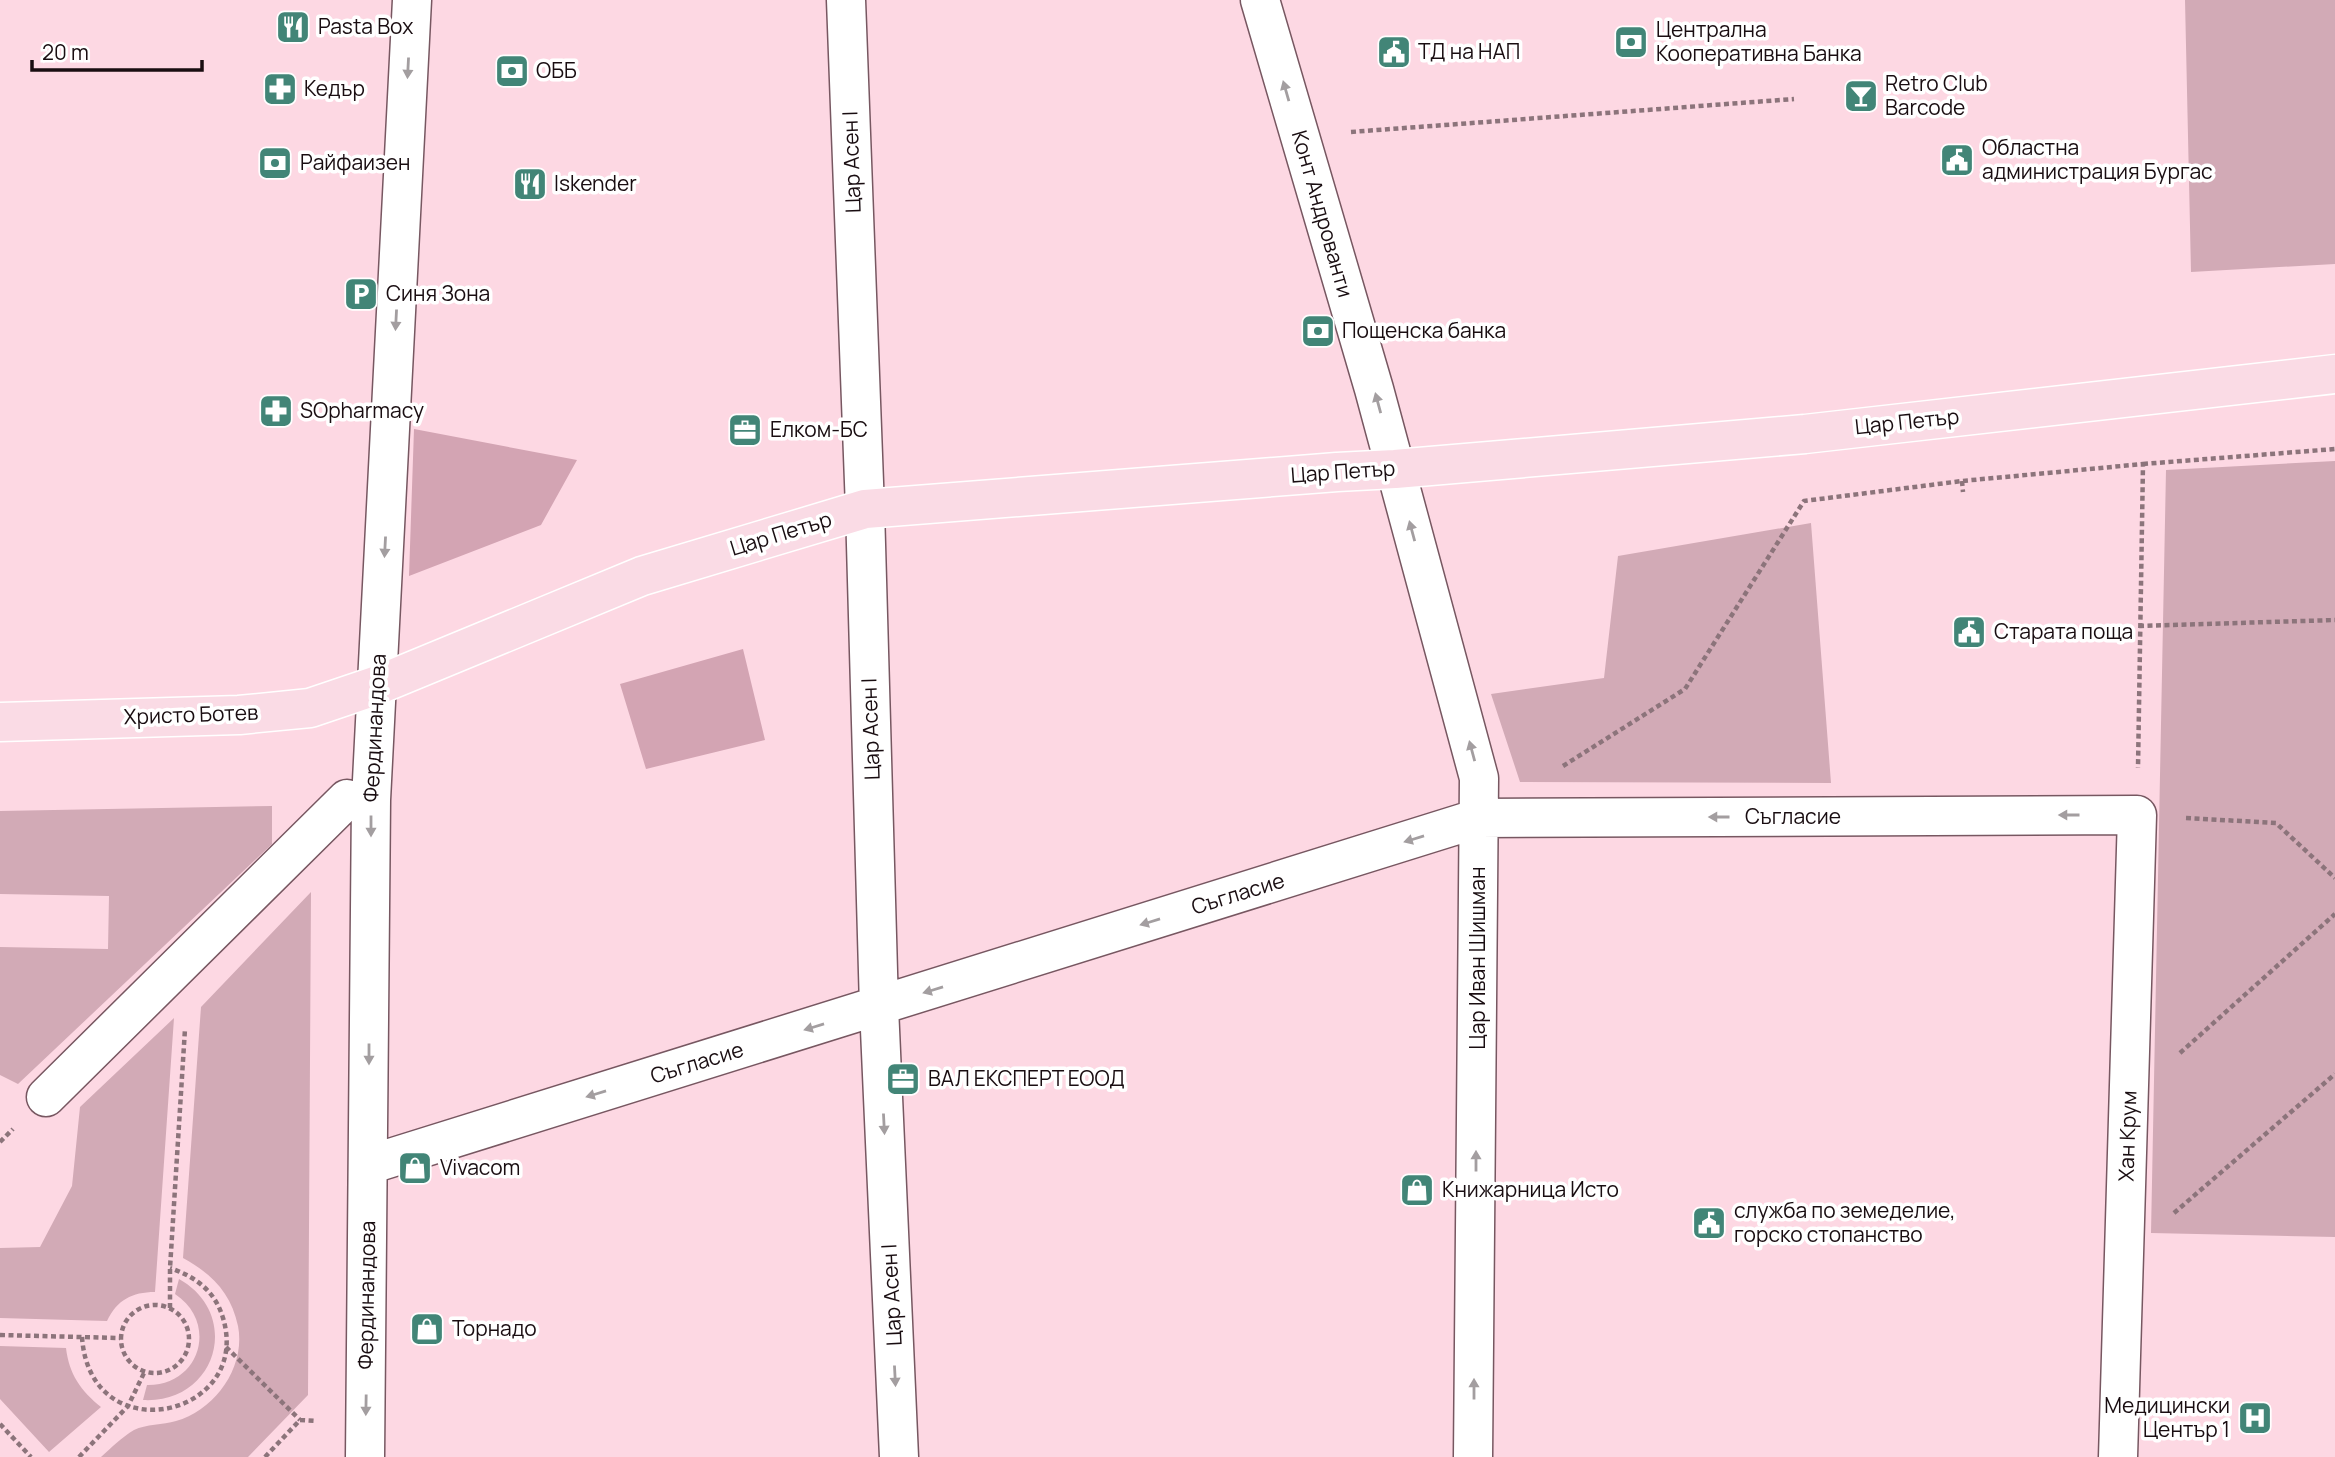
<svg xmlns="http://www.w3.org/2000/svg" width="2335" height="1457" viewBox="0 0 2335 1457" font-family="Manrope,sans-serif">
  <style>
    .green { fill: #d2aab6 }
    .forest { fill: #d3a4b3 }
    .lines { fill: none; stroke-linecap: round; stroke-linejoin: round }
    .minor-casing { stroke: #775761; stroke-width: 41 }
    .major-casing { stroke: #fff; stroke-width: 41 }
    .path { stroke: #8c747b; stroke-width: 4.5; stroke-dasharray: 5 3.5; stroke-linecap: butt }
    .minor { stroke: #fff; stroke-width: 38 }
    .major { stroke: #fadbe5; stroke-width: 38 }
    .oneway { fill: #a39ea0 }
    .labels { text-anchor: middle; stroke-width: 7; stroke-linejoin: round; paint-order: stroke }
    .poi-label { font-size: 21px; fill: #190d11; stroke: #fff; text-anchor: start }
    .street-label { font-size: 21px; fill: #190d11; stroke: #fff }
  </style>
  <rect width="100%" height="100%" fill="#fdd8e3"/>
  <!-- green -->
  <path class="green" d="M2185,0H2335V264L2191,272Z
    M2335,461V1237L2151,1233L2166,470Z
    M1811,523L1831,783L1520,782L1491,694L1604,678L1618,556Z
    M272,806V844L18,1084L0,1075V947L108,949L109,896L0,894V811Z
    M311,892L308,1395L248,1457H101C111,1448 122,1437 134,1430C146,1424 163,1425 176,1421C215,1410 246,1367 238,1326C231,1293 212,1274 183,1258L201,1007Z
    M174,1018L155,1292C132,1292 117,1300 107,1321L0,1318V1248L40,1247L72,1186L80,1107Z
    M179,1279C243,1315 216,1404 143,1400L147,1385C200,1386 219,1323 175,1294Z
    M0,1346L66,1348C69,1374 81,1391 101,1407L49,1452L0,1399Z"/>
  <!-- forest -->
  <path class="forest" d="M414,429L577,460L541,525L409,576Z
    M743,649L765,740L646,769L620,684Z"/>
  <g class="lines">
    <!-- minor casing -->
    <g class="minor-casing">
      <path id="minor" d="M846,0L865,509L879,1007L899,1457
        M1260,0L1374,389L1479,778L1473,1457
        M46,1097L347,799
        M368,1165L1479,818L2137,815L2118,1457
        M365,1457L371,800L412,0"/>
    </g>
    <!-- major casing -->
    <g class="major-casing">
      <path id="major" d="M0,722L239,715L310,708L378,685L642,576L865,509L1337,472L1395,469L1805,434L2335,374"/>
    </g>
    <!-- path -->
    <path class="path" d="M1351,132L1794,99
      M2143,464L2335,449
      M1962,481L1963,492
      M2139,626L2335,620
      M1563,766L1685,689L1804,501L1962,481L2143,464L2138,768
      M2186,818L2276,823L2335,878
      M2180,1053L2335,914
      M0,1142L13,1129
      M2174,1213L2335,1074
      M121 1339a34 34 0 1 1 68 0a34 34 0 1 1-68 0Z
      M170,1308V1268L185,1029
      M0,1335L120,1338
      M82,1337C90,1454 253,1417 223,1318C215,1291 196,1277 170,1268
      M226,1347L300,1420
      M0,1424L31,1457
      M79,1457L128,1406L145,1371
      M265,1457L300,1420L316,1421"/>
    <!-- minor -->
    <use href="#minor" class="minor"/>
    <!-- major -->
    <use href="#major" class="major"/>
  </g>
  <!-- one-way arrows -->
  <defs><path id="oneway-solid" d="M-6-.8H1V-3.2L6.5 0L1 3.2V.8H-6Z" transform="scale(1.75)"/></defs>
  <g class="oneway">
    <use href="#oneway-solid" transform="translate(408 68) rotate(93)"/>
    <use href="#oneway-solid" transform="translate(1286 91) rotate(-106)"/>
    <use href="#oneway-solid" transform="translate(396 320) rotate(93)"/>
    <use href="#oneway-solid" transform="translate(1378 403) rotate(-105)"/>
    <use href="#oneway-solid" transform="translate(1412 531) rotate(-105)"/>
    <use href="#oneway-solid" transform="translate(385 547) rotate(93)"/>
    <use href="#oneway-solid" transform="translate(1472 751) rotate(-105)"/>
    <use href="#oneway-solid" transform="translate(2069 815) rotate(180)"/>
    <use href="#oneway-solid" transform="translate(1719 817) rotate(180)"/>
    <use href="#oneway-solid" transform="translate(371 826) rotate(90)"/>
    <use href="#oneway-solid" transform="translate(1414 839) rotate(163)"/>
    <use href="#oneway-solid" transform="translate(1150 922) rotate(163)"/>
    <use href="#oneway-solid" transform="translate(933 990) rotate(163)"/>
    <use href="#oneway-solid" transform="translate(814 1027) rotate(163)"/>
    <use href="#oneway-solid" transform="translate(369 1054) rotate(90)"/>
    <use href="#oneway-solid" transform="translate(596 1094) rotate(163)"/>
    <use href="#oneway-solid" transform="translate(884 1124) rotate(87)"/>
    <use href="#oneway-solid" transform="translate(1476 1161) rotate(-90)"/>
    <use href="#oneway-solid" transform="translate(895 1376) rotate(87)"/>
    <use href="#oneway-solid" transform="translate(1474 1389) rotate(-90)"/>
    <use href="#oneway-solid" transform="translate(366 1405) rotate(91)"/>
  </g>
  <!-- icons -->
  <defs>
    <g id="restaurant-square" transform="scale(1.75)"><rect x="-9" y="-9" width="18" height="18" rx="4" fill="#428577" stroke="#fff"/><path d="M-5-6h1v4h1v-4h1v4h1v-4h1v5L-1.5 .5V6h-2V.5L-5-1ZM5-6V6H3V1.5H1.5Q1.5-4 5-6Z" fill="#fff"/></g>
    <g id="bank-square" transform="scale(1.75)"><rect x="-9" y="-9" width="18" height="18" rx="4" fill="#428577" stroke="#fff"/><path d="M-6-4H6V4H-6ZM0-2.3a2.3 2.3 0 1 0 0 4.6a2.3 2.3 0 1 0 0-4.6Z" fill="#fff"/></g>
    <g id="civic-square" transform="scale(1.75)"><rect x="-9" y="-9" width="18" height="18" rx="4" fill="#428577" stroke="#fff"/><path d="M-.6-6.5H3V-4.5H.6V-3L4-1V1h2V6H-6V1h2V-1L-.6-3ZM-1.2 2.5V6h2.4V2.5Z" fill="#fff"/></g>
    <g id="pharmacy-square" transform="scale(1.75)"><rect x="-9" y="-9" width="18" height="18" rx="4" fill="#428577" stroke="#fff"/><path d="M-2-6h4v4h4v4h-4v4h-4v-4h-4v-4h4Z" fill="#fff"/></g>
    <g id="bar-square" transform="scale(1.75)"><rect x="-9" y="-9" width="18" height="18" rx="4" fill="#428577" stroke="#fff"/><path d="M-6-5H6L.8 .8V4.5H3.5V6h-7V4.5H-.8V.8Z" fill="#fff"/></g>
    <g id="parking-square" transform="scale(1.75)"><rect x="-9" y="-9" width="18" height="18" rx="4" fill="#428577" stroke="#fff"/><path d="M-3.5-5.5H1a3.5 3.5 0 0 1 0 7H-1V5.5H-3.5ZM-1-3.4V-.6H.8a1.4 1.4 0 0 0 0-2.8Z" fill="#fff"/></g>
    <g id="office-square" transform="scale(1.75)"><rect x="-9" y="-9" width="18" height="18" rx="4" fill="#428577" stroke="#fff"/><path d="M-6-3h4V-5.5h4V-3h4V5H-6ZM-1-4.5V-3h2v-1.5ZM-6 0V1H6V0Z" fill="#fff"/></g>
    <g id="shop-square" transform="scale(1.75)"><rect x="-9" y="-9" width="18" height="18" rx="4" fill="#428577" stroke="#fff"/><path d="M-5-2.5h2.3a2.7 3.5 0 0 1 5.4 0H5L5.5 6h-11ZM-1.5-2.5h3a1.5 2.3 0 0 0-3 0Z" fill="#fff"/></g>
    <g id="hospital-square" transform="scale(1.75)"><rect x="-9" y="-9" width="18" height="18" rx="4" fill="#428577" stroke="#fff"/><path d="M-5-5h3v3.5h4V-5h3V5h-3V1.5h-4V5h-3Z" fill="#fff"/></g>
  </defs>
  <g fill-rule="evenodd">
    <use href="#restaurant-square" x="293" y="27"/>
    <use href="#bank-square" x="1631" y="42"/>
    <use href="#civic-square" x="1394" y="52"/>
    <use href="#bank-square" x="512" y="71"/>
    <use href="#pharmacy-square" x="280" y="89"/>
    <use href="#bar-square" x="1861" y="96"/>
    <use href="#civic-square" x="1957" y="160"/>
    <use href="#bank-square" x="275" y="163"/>
    <use href="#restaurant-square" x="530" y="184"/>
    <use href="#parking-square" x="361" y="294"/>
    <use href="#bank-square" x="1318" y="331"/>
    <use href="#pharmacy-square" x="276" y="411"/>
    <use href="#office-square" x="745" y="430"/>
    <use href="#civic-square" x="1969" y="632"/>
    <use href="#office-square" x="903" y="1079"/>
    <use href="#shop-square" x="415" y="1168"/>
    <use href="#shop-square" x="1417" y="1190"/>
    <use href="#civic-square" x="1709" y="1223"/>
    <use href="#shop-square" x="427" y="1329"/>
    <use href="#hospital-square" x="2255" y="1418"/>
  </g>
  <g class="labels">
    <!-- poi labels -->
    <g class="poi-label">
      <text x="318" y="34">Pasta Box</text>
      <text x="1656" y="37">Централна<tspan x="1656" dy="24">Кооперативна Банка</tspan></text>
      <text x="1418" y="59">ТД на НАП</text>
      <text x="536" y="78">ОББ</text>
      <text x="1885" y="91">Retro Club<tspan x="1885" dy="24">Barcode</tspan></text>
      <text x="304" y="96">Кедър</text>
      <text x="1982" y="155">Областна<tspan x="1982" dy="24">администрация Бургас</tspan></text>
      <text x="300" y="170">Райфаизен</text>
      <text x="554" y="191">Iskender</text>
      <text x="386" y="301">Синя Зона</text>
      <text x="1342" y="338">Пощенска банка</text>
      <text x="300" y="418">SOpharmacy</text>
      <text x="770" y="437">Елком-БС</text>
      <text x="1994" y="639">Старата поща</text>
      <text x="928" y="1086">ВАЛ ЕКСПЕРТ ЕООД</text>
      <text x="440" y="1175">Vivacom</text>
      <text x="1442" y="1197">Книжарница Исто</text>
      <text x="1734" y="1218">служба по земеделие,<tspan x="1734" dy="24">горско стопанство</tspan></text>
      <text x="452" y="1336">Торнадо</text>
      <text x="2230" y="1413" text-anchor="end">Медицински<tspan x="2230" dy="24">Център 1</tspan></text>
    </g>
    <!-- street labels -->
    <g class="street-label">
      <text transform="translate(852 162) rotate(-92)" y="7">Цар Асен I</text>
      <text transform="translate(1322 214) rotate(74)" y="7">Конт Андрованти</text>
      <text transform="translate(1907 422) rotate(-6)" y="7">Цар Петър</text>
      <text transform="translate(1343 472) rotate(-4)" y="7">Цар Петър</text>
      <text transform="translate(781 534) rotate(-17)" y="7">Цар Петър</text>
      <text transform="translate(191 715) rotate(-2)" y="7">Христо Ботев</text>
      <text transform="translate(375 728) rotate(-87)" y="7">Фердинандова</text>
      <text transform="translate(871 729) rotate(-92)" y="7">Цар Асен I</text>
      <text x="1793" y="824">Съгласие</text>
      <text transform="translate(1238 894) rotate(-17)" y="7">Съгласие</text>
      <text transform="translate(1478 958) rotate(-90)" y="7">Цар Иван Шишман</text>
      <text transform="translate(697 1063) rotate(-17)" y="7">Съгласие</text>
      <text transform="translate(2128 1136) rotate(-88)" y="7">Хан Крум</text>
      <text transform="translate(367 1295) rotate(-89)" y="7">Фердинандова</text>
      <text transform="translate(892 1295) rotate(-93)" y="7">Цар Асен I</text>
    </g>
  </g>
  <!-- scale -->
  <path d="M32 60v10h170v-10" fill="none" stroke="#190d11" stroke-width="3.5"/>
  <text x="42" y="60" font-size="21" fill="#190d11" stroke="#ffffff" stroke-width="5" paint-order="stroke">20 m</text>
</svg>
